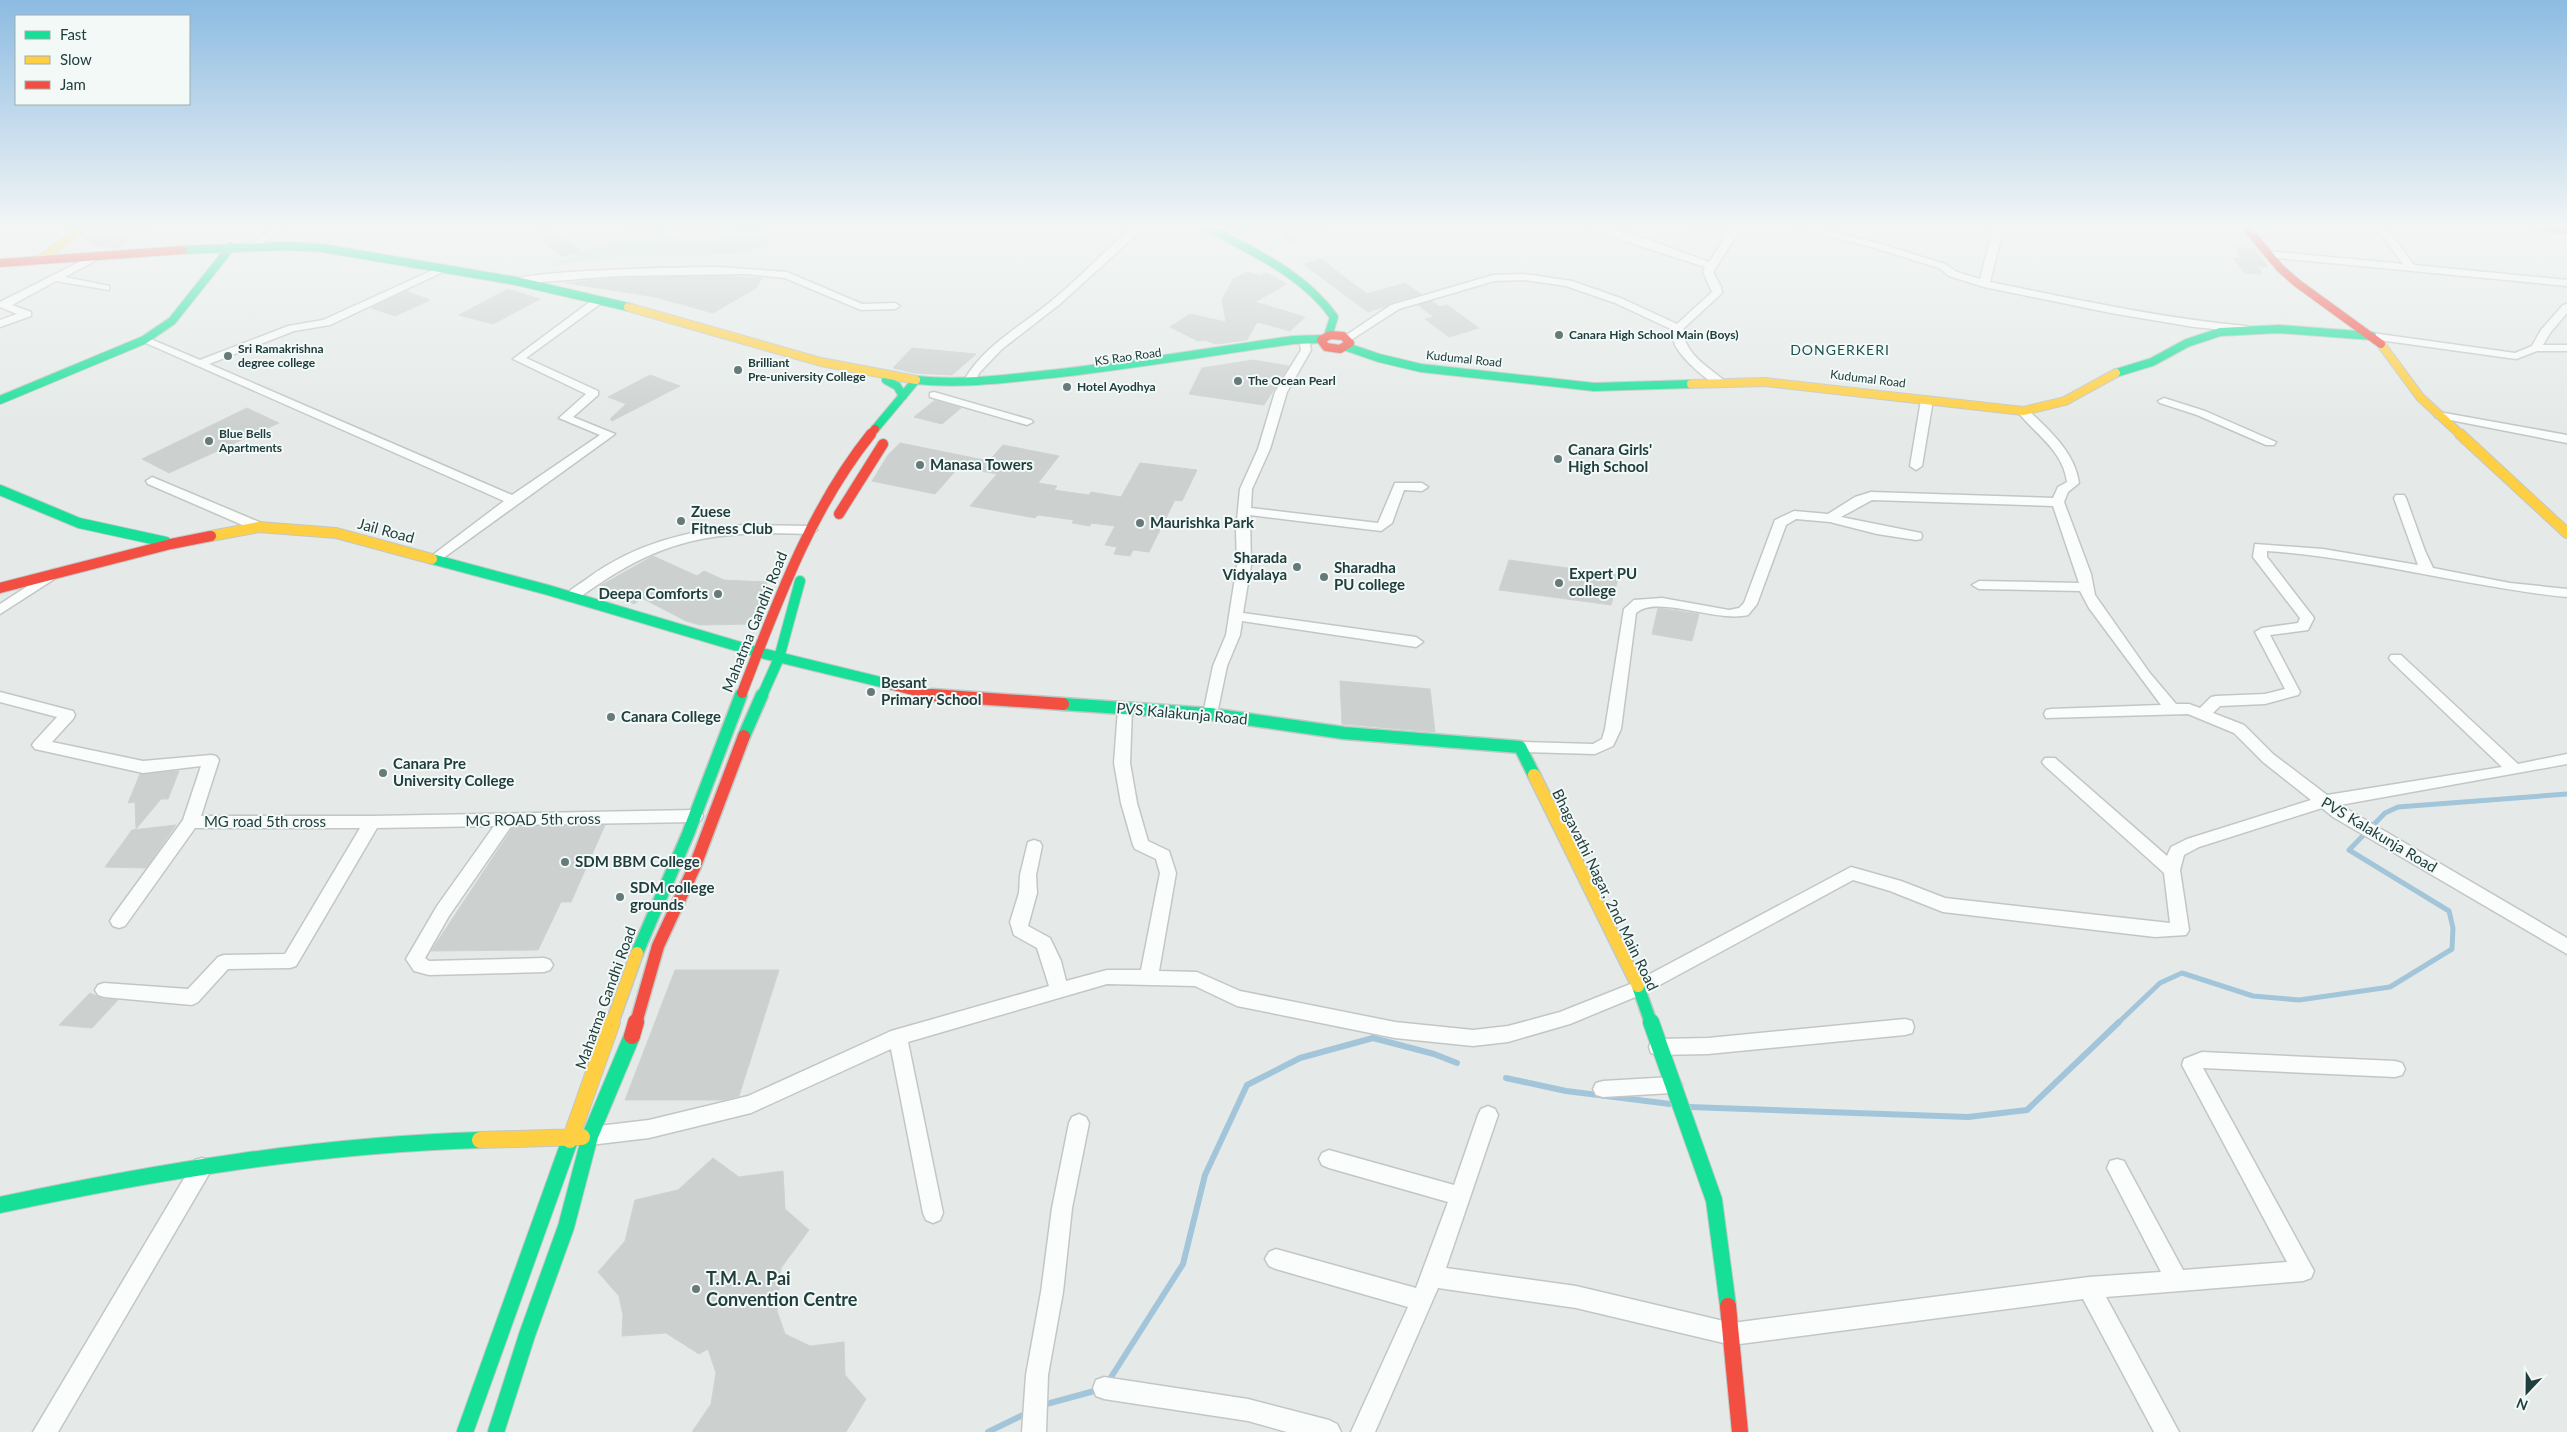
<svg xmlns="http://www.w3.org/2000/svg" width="2567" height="1432" viewBox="0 0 2567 1432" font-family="Lato,sans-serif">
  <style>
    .green { fill: #cde4da }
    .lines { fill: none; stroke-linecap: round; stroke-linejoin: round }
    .stream-far1 { stroke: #a3c5da; stroke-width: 5 }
    .stream { stroke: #a3c5da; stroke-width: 6 }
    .building { fill: #ccd1d0; stroke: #cdd3d2 }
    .street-casing { stroke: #c2c7c6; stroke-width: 3 }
    .fast-far3-casing { stroke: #c0c8c7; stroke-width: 10 }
    .fast-far2-casing { stroke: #c0c8c7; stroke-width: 12 }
    .fast-far1-casing { stroke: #c0c8c7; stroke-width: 15 }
    .fast-casing { stroke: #c0c8c7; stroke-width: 18 }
    .slow-far3-casing { stroke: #c0c8c7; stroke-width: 10 }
    .slow-far2-casing { stroke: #c0c8c7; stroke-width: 12 }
    .slow-far1-casing { stroke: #c0c8c7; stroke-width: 15 }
    .slow-casing { stroke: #c0c8c7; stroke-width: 18 }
    .jam-far3-casing { stroke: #c0c8c7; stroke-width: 10 }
    .jam-far2-casing { stroke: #c0c8c7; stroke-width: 12 }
    .jam-far1-casing { stroke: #c0c8c7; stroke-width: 15 }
    .jam-casing { stroke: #c0c8c7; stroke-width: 18 }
    .street { fill: #fbfcfc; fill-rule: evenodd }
    .fast-far3 { stroke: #16e098; stroke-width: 8 }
    .fast-far2 { stroke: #16e098; stroke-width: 10 }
    .fast-far1 { stroke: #16e098; stroke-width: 12 }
    .fast { stroke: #16e098; stroke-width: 16 }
    .slow-far3 { stroke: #ffcf43; stroke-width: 8 }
    .slow-far2 { stroke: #ffcf43; stroke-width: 10 }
    .slow-far1 { stroke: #ffcf43; stroke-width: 12 }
    .slow { stroke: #ffcf43; stroke-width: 16 }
    .jam-far3 { stroke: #f24e42; stroke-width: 8 }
    .jam-far2 { stroke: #f24e42; stroke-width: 10 }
    .jam-far1 { stroke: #f24e42; stroke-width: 12 }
    .jam { stroke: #f24e42; stroke-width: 16 }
    .poi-dot { fill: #667a7a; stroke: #f2f9f7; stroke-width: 2 }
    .labels { text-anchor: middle; stroke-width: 4; stroke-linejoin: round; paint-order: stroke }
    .far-poi-label { font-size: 12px; font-weight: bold; fill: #213e3e; stroke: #f2f9f7; text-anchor: start }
    .far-street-label { font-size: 12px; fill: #213e3e; stroke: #f2f9f7 }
    .far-neighbourhood-label { font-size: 14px; letter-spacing: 1px; fill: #1c5152; stroke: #f2f9f7 }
    .poi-label { font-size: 15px; font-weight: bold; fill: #213e3e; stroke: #f2f9f7; text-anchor: start }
    .street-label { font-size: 15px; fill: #213e3e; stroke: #f2f9f7 }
    .near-poi-label { font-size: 18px; font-weight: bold; fill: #213e3e; stroke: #f2f9f7; text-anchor: start }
  </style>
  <rect width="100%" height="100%" fill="#e5eae9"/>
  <!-- green -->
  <path class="green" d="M748,226H758L770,245L736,254L642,255L551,265L591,248L620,240L676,235L674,238L682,239V243L715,240Z"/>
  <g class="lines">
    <!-- stream-far1 -->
    <path class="stream-far1" d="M2118,1023L2160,983L2182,973L2253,996L2299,1000L2390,987L2452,949L2453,928L2449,911L2349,850L2385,813L2398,807L2567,794"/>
    <!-- stream -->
    <path class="stream" d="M1506,1078L1566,1091L1670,1104
      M1690,1107L1968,1117L2027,1110L2119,1022
      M1108,1382L1183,1264L1205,1175L1247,1085L1300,1058L1373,1038L1434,1054L1457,1063
      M1043,1405L1098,1390
      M988,1432L1027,1413"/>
  </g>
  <!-- building -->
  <path class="building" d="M104,226H153L119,248L93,246L81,236L87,231L97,232Z
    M625,226H661L662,235L621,238Z
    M680,226H714L715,234L678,238Z
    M1238,226H1331L1332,228L1292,242H1285L1278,228L1272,231L1277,234L1263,240L1256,237L1247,241L1230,231Z
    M1690,226H1730L1720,238L1689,231Z
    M547,229L569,243L580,251L563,257L531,233Z
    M2235,247L2254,249L2268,267L2257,266L2263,274L2245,273L2233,258L2242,259Z
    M1321,259L1367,294L1405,283L1421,294L1368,312L1303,264Z
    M1248,272L1259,276L1267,273L1287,284L1255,302L1305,317L1290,331L1257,322L1247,340L1216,344L1205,340L1198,341L1170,327L1190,314L1226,322L1222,300L1233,279Z
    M713,276L762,278L756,288L713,313L655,297L567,283L618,278Z
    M508,289L540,299L493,324L459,315Z
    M406,291L430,300L395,316L371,308Z
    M1432,301L1440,307L1447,305L1479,328L1449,337L1425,319L1434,317L1418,305Z
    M912,348L976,354L952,375L914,373L893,368Z
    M1253,360L1289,366L1264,405L1189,394L1202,368Z
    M650,375L680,386L612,421L610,419L626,404L608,397Z
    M935,400L961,408L942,424L914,417Z
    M247,408L279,423L169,473L142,459Z
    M900,443L989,461L1003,445L1059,456L1038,483L1057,486L1054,490L1089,495L1091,492L1121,497L1140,463L1197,470L1182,501L1175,500L1149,552L1133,550L1130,556L1114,554L1117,547L1105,545L1115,526L1091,523L1090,526L1072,523L1074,520L1038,515L1035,518L970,506L997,474L959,467L935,494L872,481L888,455Z
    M653,556L697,576L704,571L724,580L767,582L753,624L700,625L686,621L642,598L634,604L598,587Z
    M1509,560L1619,575L1611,605L1499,590Z
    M1658,608L1699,614L1692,641L1652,634Z
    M1340,681L1430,689L1435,732L1342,724Z
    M179,771L168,799H161L136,829L135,802L128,803L140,774Z
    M176,825L146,868L105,867L132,830Z
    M605,825L571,902H561L538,950L431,951L513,827Z
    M675,970H779L739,1096L723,1100H625Z
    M90,993L103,999L118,1000L92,1028L59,1025Z
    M713,1158L739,1177L783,1171L785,1209L809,1230L781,1268L777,1311L785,1334L810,1346L844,1342L845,1375L866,1399L846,1432H692L711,1404L716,1373L708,1349L699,1354L666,1333L622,1336L623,1315L619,1296L598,1272L625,1241L635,1200L678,1190Z"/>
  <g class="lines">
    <!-- street casing -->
    <g class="street-casing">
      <path id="street" d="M275,226H286L256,248H250V244Z
        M1135,226H1146L1060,304L1002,349L980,372L973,384H965L963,382C984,344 1024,325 1055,298C1083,275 1106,248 1135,226Z
        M1579,226C1623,226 1668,248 1709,262L1733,226H1743L1713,272L1721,287L1722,293L1683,329C1684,354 1707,366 1725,381V385C1712,389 1681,357 1675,345C1673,340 1673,335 1673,330L1615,303L1566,286L1524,280L1494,281L1399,309L1351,340L1347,341L1342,338L1391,305L1493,275L1524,274L1572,281L1623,299L1677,324L1712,292L1703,272L1705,267Z
        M1790,226H1810L1881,244L1945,264L1957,272L1980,279L1994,226H2004L1990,282C2075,299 2159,318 2246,326L2251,329L2246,332L2194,327L2111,313L1984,287L1949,276L1939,268L1875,248Z
        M2375,226H2385L2414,265L2567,280V286L2267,257L2262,254L2267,251L2403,264Z
        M99,252L102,253V257L65,277L109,286V290L56,281L12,305L31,312V316L0,327V320L17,314L0,307V302Z
        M444,265L447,266V270L330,325L294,331L209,364L512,495L600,435L559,418L586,394L513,359L595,298H603V302L526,358L598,391V395L573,417L615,434L435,564L430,563L428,560L430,557L504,501L139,340L144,337L148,338L200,360L288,326L323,320Z
        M718,267L787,272L862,304L895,303L900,306L895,309L861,310L785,278L746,274L618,276L516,284L511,281C523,270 691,267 718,267Z
        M2567,304V313L2550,333L2543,345H2567V351H2537L2516,359L2372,339L2367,336L2372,333L2515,353L2532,346L2541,330L2563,305Z
        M1304,336L1309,339L1311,350L1287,392L1270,449L1252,489L1251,508L1378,523L1395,483H1422L1428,487L1422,491L1404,490L1392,523L1381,531L1250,515L1251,565L1243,613L1416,637L1423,642L1416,647L1242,621L1240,635L1227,666L1217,714L1210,719L1203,714L1213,666L1226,635L1237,565L1236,531L1240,489L1258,449L1275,392L1301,350L1299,339Z
        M934,392L1031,420L1033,422L1027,425L930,397V393Z
        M1927,397L1933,400L1922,466L1916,470L1910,466L1921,400Z
        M2164,398L2205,411L2276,442L2274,445H2266L2197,415L2160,403L2158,401Z
        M2023,408L2027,409C2048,429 2075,452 2079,483L2068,492L2064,502L2091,574L2095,595L2149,672L2176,704H2189L2200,708L2211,697L2216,696L2265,694L2285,689L2255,632L2262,628L2298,623L2300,618L2253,557L2255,544L2323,549L2418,565L2394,498L2396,495H2404L2406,498L2425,551L2433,568L2510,583L2567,589V597C2466,587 2368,558 2267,551V557L2314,618L2308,630L2270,635L2300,692L2298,695L2265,704L2220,706L2213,713L2244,725L2273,754L2327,795L2502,767L2391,661L2389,658L2391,655H2401L2518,764L2567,754V764L2340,805L2567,938V954L2333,817L2322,808L2199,847L2184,855L2180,870L2189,930L2186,935L2155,937L1943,912L1890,891L1853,880L1645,993L1570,1024L1508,1042L1473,1046L1395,1038L1237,1006L1195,986L1107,984L908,1042L943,1213L940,1220L933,1223L926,1220L923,1213L891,1049L751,1113L649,1138L590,1145L583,1142L580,1136L583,1130L590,1127L649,1120L748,1096L891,1031L1049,986L1037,948L1014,935L1010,922L1019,893L1020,875L1028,842L1034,840L1040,842L1042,846L1036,875L1037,893L1028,926L1050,938L1061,961L1066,981L1107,970H1141L1160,873L1156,859L1135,849L1133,845L1121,803L1114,763L1118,709L1125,704L1132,709L1130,763L1137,803L1148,841L1169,851L1176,873L1159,971L1197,972L1240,991L1395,1022L1473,1030L1508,1026L1560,1012L1633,983L1851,867L1901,881L1945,898L2170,923L2164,873L2045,766L2042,762L2045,758H2055L2167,856L2171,847L2187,839L2311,800L2263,762L2234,733L2188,714L2046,718L2044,714L2046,710L2051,709L2161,705L2089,608L2080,591L1979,589L1972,585L1979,581L2079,583L2053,506L1872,500L1841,517L1921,533L1922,536L1921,539L1916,540L1877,534L1830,522L1796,519L1786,525L1757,604L1748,615C1716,623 1657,594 1636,613L1621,729L1613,746L1595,754L1520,752L1515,751L1512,747L1515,743L1520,742L1593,744L1602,739L1605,729L1624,609L1634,600L1662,598L1729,610L1739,608L1744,603L1775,520L1794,511L1828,514L1855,497L1871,492L2053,498L2058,487L2067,482C2063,450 2035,434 2017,411Z
        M2439,412L2567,435V443L2435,417V413Z
        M152,477L264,524L265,527L264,530H254L148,484L146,481Z
        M743,525L811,526L817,530L811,534C709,530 660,538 576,600H566L564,597C570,589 580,584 588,578C634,544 687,531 743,525Z
        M54,569L61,573L59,576L0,614V604Z
        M0,692L73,711L75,715L73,719L52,742L143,761L211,755L216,756L219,760L201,816H372L695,810L701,812L703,816L701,820L695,822L512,825L449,916L425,958L429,961L544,958L550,960L553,965L550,970L544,972L429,975L414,971L406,959L409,954L437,906L494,826L377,828L296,966L290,968L228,969L198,1002L192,1005L104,997L98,995L95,990L98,985L104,983L188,989L218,957L224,955L285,954L360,828H195L125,926L119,928L113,926L110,921L113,916L183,820L201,766L143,773L35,749L32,745L35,741L57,717L0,702Z
        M1905,1019L1912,1021L1914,1027L1912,1033L1905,1035L1708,1054L1658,1055L1651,1053L1649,1047L1651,1041L1658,1039L1708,1038Z
        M2202,1052L2395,1061L2402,1063L2405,1069L2402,1075L2395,1077L2203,1068L2314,1271L2311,1278L2303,1281L2106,1297L2179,1432H2154L2083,1299L1732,1345L1576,1308L1438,1288L1375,1432H1351L1408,1307L1276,1269L1269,1266L1265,1259L1269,1252L1276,1249L1416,1288L1448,1202L1329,1168L1322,1165L1319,1159L1322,1153L1329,1150L1454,1185L1478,1115L1481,1109L1488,1106L1495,1109L1498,1115L1446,1268L1576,1286L1732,1323L2089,1277L2161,1272L2107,1168L2110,1161L2117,1159L2124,1161L2183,1270L2287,1262L2182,1065L2184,1059Z
        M1672,1077L1679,1079L1682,1085L1679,1091L1672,1093L1603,1097L1596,1095L1593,1089L1596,1083L1603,1081Z
        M1079,1114L1086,1117L1089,1123L1072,1208L1063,1292L1048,1375L1046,1432H1022L1026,1375L1041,1292L1052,1208L1069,1123L1072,1117Z
        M202,1158L209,1160L212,1167L209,1174L58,1432H33L195,1160Z
        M1104,1377L1248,1399L1329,1420L1337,1424L1341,1432H1287L1248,1421L1104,1399L1096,1396L1093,1388L1096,1380Z"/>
    </g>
    <!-- fast-far3 casing -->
    <g class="fast-far3-casing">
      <path id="fast-far3" d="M1205,226C1251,251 1303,273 1334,317L1328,336
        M183,250L287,246L322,248L516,281L628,307
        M1347,347L1379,358L1421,368L1594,387L1691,384
        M2116,373L2152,362L2187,343L2220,332L2279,329L2372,336
        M886,380L897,386L903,396
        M0,400L144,340L172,321L231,247
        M875,429L916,380C964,385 1012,378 1060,373C1138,364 1215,351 1293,340L1322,339"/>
    </g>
    <!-- fast-far2 casing -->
    <g class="fast-far2-casing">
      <path id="fast-far2" d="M0,490L79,523L166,542
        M432,559L548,590L757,652L893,685
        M741,696L742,693
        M762,696L779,658L800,581"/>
    </g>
    <!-- fast-far1 casing -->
    <g class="fast-far1-casing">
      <path id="fast-far1" d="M1063,704L1210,714L1344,733L1520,747L1534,775
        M744,736L762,695
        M637,953L688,834L741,695
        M1638,986L1651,1023"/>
    </g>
    <!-- fast casing -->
    <g class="fast-casing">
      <path id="fast" d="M1651,1022L1714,1200L1728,1306
        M0,1205C159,1171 317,1145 480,1140
        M465,1432L570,1140
        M496,1432L527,1335L566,1227L590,1136L632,1036"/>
    </g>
    <!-- slow-far3 casing -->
    <g class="slow-far3-casing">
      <path id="slow-far3" d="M40,260L84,226
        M628,307L821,362L916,380
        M2381,344L2420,397L2461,435
        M1691,384L1765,382L2023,411L2065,401L2116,373"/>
    </g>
    <!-- slow-far2 casing -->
    <g class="slow-far2-casing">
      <path id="slow-far2" d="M2460,434L2567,533
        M211,536L259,527L336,533L432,559"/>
    </g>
    <!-- slow-far1 casing -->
    <g class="slow-far1-casing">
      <path id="slow-far1" d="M1534,775L1638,986
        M612,1023L637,953"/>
    </g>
    <!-- slow casing -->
    <g class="slow-casing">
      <path id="slow" d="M480,1140L582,1137
        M570,1140L612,1022"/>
    </g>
    <!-- jam-far3 casing -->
    <g class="jam-far3-casing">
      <path id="jam-far3" d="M2245,226L2280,268L2297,283L2381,344
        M2538,226L2567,230
        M0,263L183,250
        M1330,335L1343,336L1350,343L1340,349L1326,347L1321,340Z
        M870,435L875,429"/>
    </g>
    <!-- jam-far2 casing -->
    <g class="jam-far2-casing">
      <path id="jam-far2" d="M839,514L883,444
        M0,588L171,544L211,536
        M893,685L932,695L950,696
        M742,693C777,603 810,510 871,434"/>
    </g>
    <!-- jam-far1 casing -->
    <g class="jam-far1-casing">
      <path id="jam-far1" d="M932,695L1063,704
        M636,1023L658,946L695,866L744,736"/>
    </g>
    <!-- jam casing -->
    <g class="jam-casing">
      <path id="jam" d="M632,1036L636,1022
        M1728,1306L1740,1432"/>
    </g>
    <!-- street -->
    <use href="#street" class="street"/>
    <!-- fast-far3 -->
    <use href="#fast-far3" class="fast-far3"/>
    <!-- fast-far2 -->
    <use href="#fast-far2" class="fast-far2"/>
    <!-- fast-far1 -->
    <use href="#fast-far1" class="fast-far1"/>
    <!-- fast -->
    <use href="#fast" class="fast"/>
    <!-- slow-far3 -->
    <use href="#slow-far3" class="slow-far3"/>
    <!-- slow-far2 -->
    <use href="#slow-far2" class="slow-far2"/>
    <!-- slow-far1 -->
    <use href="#slow-far1" class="slow-far1"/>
    <!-- slow -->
    <use href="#slow" class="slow"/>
    <!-- jam-far3 -->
    <use href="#jam-far3" class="jam-far3"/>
    <!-- jam-far2 -->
    <use href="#jam-far2" class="jam-far2"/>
    <!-- jam-far1 -->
    <use href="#jam-far1" class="jam-far1"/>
    <!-- jam -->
    <use href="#jam" class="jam"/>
  </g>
  <!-- sky -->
  <linearGradient id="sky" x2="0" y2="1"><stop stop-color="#8cbbe2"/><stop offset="0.53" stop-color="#f3f6f5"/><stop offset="1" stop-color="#f3f6f5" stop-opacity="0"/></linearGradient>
  <rect width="2567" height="427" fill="url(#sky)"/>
  <!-- markers -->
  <g class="poi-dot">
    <circle cx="1559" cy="335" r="5"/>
    <circle cx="228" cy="356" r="5"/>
    <circle cx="738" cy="370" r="5"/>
    <circle cx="1238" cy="381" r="5"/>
    <circle cx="1067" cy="387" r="5"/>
    <circle cx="209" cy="441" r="5"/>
    <circle cx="1558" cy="459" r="5"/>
    <circle cx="920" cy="465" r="5"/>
    <circle cx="681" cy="521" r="5"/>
    <circle cx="1140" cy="523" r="5"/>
    <circle cx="1297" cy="567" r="5"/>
    <circle cx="1324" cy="577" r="5"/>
    <circle cx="1559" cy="583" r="5"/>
    <circle cx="718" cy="594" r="5"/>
    <circle cx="871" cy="692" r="5"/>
    <circle cx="611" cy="717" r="5"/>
    <circle cx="383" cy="773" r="5"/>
    <circle cx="565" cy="862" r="5"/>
    <circle cx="620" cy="897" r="5"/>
    <circle cx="696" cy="1289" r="5"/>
  </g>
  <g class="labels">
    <!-- far-poi labels -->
    <g class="far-poi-label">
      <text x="1569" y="339">Canara High School Main (Boys)</text>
      <text x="238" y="353">Sri Ramakrishna<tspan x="238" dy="14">degree college</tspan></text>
      <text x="748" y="367">Brilliant<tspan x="748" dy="14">Pre-university College</tspan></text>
      <text x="1248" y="385">The Ocean Pearl</text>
      <text x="1077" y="391">Hotel Ayodhya</text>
      <text x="219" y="438">Blue Bells<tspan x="219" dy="14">Apartments</tspan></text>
    </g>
    <!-- far-street labels -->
    <g class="far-street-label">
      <text transform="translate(1128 357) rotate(-8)" y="4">KS Rao Road</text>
      <text transform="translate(1464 359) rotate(6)" y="4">Kudumal Road</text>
      <text transform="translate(1868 379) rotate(7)" y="4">Kudumal Road</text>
    </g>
    <!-- far-neighbourhood labels -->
    <g class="far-neighbourhood-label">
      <text x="1840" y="355">DONGERKERI</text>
    </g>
    <!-- poi labels -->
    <g class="poi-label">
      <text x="1568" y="455">Canara Girls'<tspan x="1568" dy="17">High School</tspan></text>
      <text x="930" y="470">Manasa Towers</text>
      <text x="691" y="517">Zuese<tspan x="691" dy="17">Fitness Club</tspan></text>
      <text x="1150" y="528">Maurishka Park</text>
      <text x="1287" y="563" text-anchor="end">Sharada<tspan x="1287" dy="17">Vidyalaya</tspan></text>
      <text x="1334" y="573">Sharadha<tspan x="1334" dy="17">PU college</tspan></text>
      <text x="1569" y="579">Expert PU<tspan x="1569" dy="17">college</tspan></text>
      <text x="708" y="599" text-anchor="end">Deepa Comforts</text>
      <text x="881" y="688">Besant<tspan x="881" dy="17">Primary School</tspan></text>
      <text x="621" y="722">Canara College</text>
      <text x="393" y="769">Canara Pre<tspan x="393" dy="17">University College</tspan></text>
      <text x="575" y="867">SDM BBM College</text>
      <text x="630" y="893">SDM college<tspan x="630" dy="17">grounds</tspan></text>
    </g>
    <!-- street labels -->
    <g class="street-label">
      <text transform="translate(386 531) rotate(15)" y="5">Jail Road</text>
      <text transform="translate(755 622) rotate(-68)" y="5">Mahatma Gandhi Road</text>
      <text transform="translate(1182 714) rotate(5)" y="5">PVS Kalakunja Road</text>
      <text transform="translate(533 820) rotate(-1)" y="5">MG ROAD 5th cross</text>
      <text x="265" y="827">MG road 5th cross</text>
      <text transform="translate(2379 835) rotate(31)" y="5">PVS Kalakunja Road</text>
      <text transform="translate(1605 890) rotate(64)" y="5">Bhagavathi Nagar, 2nd Main Road</text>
      <text transform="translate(606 998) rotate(-70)" y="5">Mahatma Gandhi Road</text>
    </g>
    <!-- near-poi labels -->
    <g class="near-poi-label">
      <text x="706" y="1285">T.M. A. Pai<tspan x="706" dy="21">Convention Centre</tspan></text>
    </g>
  </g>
  <!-- legend -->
  <rect x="15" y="15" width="175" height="90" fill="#f2f9f7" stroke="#9eaead"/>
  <rect x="25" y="31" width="25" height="8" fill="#16e098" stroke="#9eaead"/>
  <text x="60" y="40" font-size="15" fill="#213e3e">Fast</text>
  <rect x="25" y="56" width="25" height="8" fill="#ffcf43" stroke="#9eaead"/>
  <text x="60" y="65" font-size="15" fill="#213e3e">Slow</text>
  <rect x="25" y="81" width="25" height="8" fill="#f24e42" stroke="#9eaead"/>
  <text x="60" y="90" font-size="15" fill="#213e3e">Jam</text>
  <!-- north arrow -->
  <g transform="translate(2527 1392) rotate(202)" stroke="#f2f9f7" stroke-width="4" paint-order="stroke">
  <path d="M0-4L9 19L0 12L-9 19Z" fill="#213e3e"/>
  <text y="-8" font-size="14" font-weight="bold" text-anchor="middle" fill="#213e3e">N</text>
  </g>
</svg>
